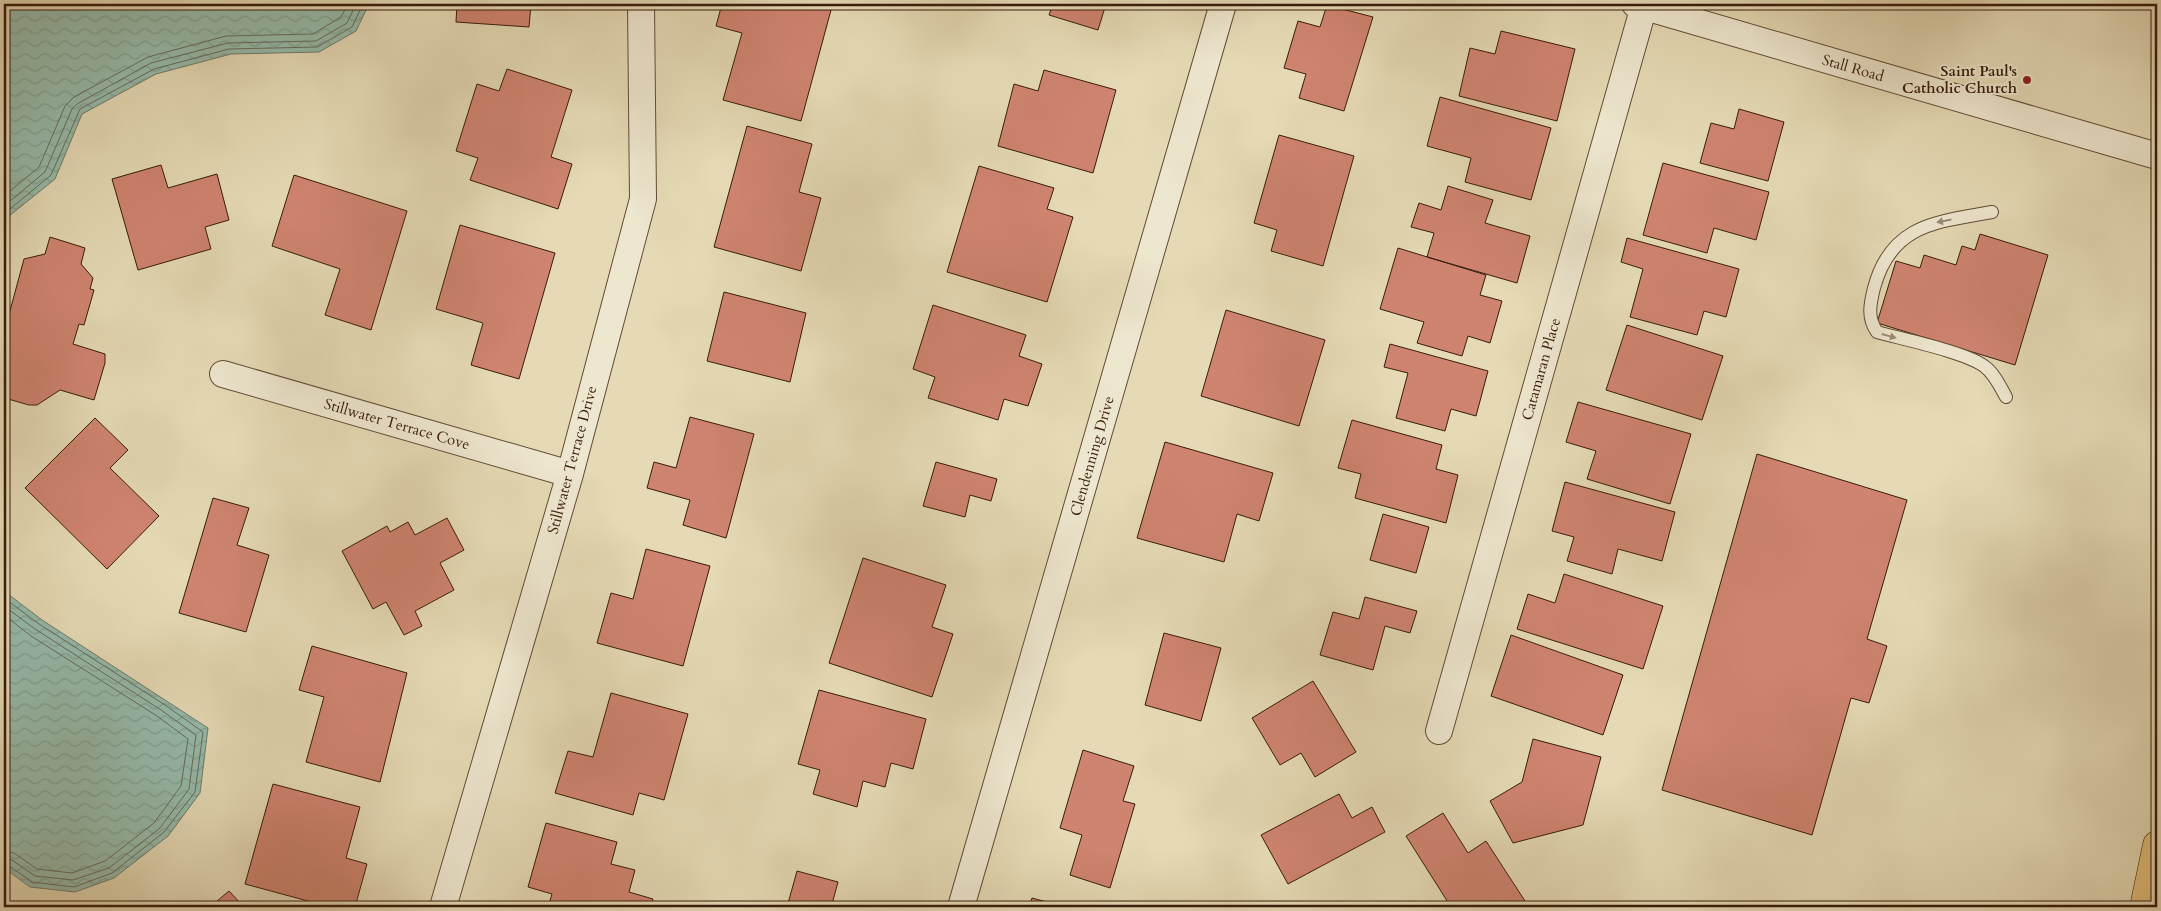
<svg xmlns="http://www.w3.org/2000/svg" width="2161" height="911" viewBox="0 0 2161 911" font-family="Cardo,serif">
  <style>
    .water { fill: url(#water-waves); stroke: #707b6b }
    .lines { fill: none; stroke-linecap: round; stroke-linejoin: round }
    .shore { stroke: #676b5c; stroke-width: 1 }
    .building { fill: #cf8470; stroke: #381b0c }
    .lane-casing { stroke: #634b36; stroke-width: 14 }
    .street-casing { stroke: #634b36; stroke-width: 28 }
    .primary-casing { stroke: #381b0c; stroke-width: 29 }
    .lane { stroke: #eee7cf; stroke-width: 12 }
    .street { stroke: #eee7cf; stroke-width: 26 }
    .primary { stroke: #e2bd7a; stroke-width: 28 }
    .oneway { fill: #9c8b77 }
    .poi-dot { fill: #8f2418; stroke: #eee7cf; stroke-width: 2 }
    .labels { text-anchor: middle; stroke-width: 4; stroke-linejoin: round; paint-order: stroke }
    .street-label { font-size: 15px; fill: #381b0c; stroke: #eee7cf }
    .poi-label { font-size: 15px; font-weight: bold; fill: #381b0c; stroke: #eee7cf; text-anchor: end }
  </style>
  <defs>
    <pattern id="water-waves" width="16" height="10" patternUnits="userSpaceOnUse" patternTransform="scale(1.25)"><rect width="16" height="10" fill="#96bbab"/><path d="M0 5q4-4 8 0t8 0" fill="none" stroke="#82a092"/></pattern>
  </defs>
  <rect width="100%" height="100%" fill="#e5dab5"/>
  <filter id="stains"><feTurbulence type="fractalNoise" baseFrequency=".004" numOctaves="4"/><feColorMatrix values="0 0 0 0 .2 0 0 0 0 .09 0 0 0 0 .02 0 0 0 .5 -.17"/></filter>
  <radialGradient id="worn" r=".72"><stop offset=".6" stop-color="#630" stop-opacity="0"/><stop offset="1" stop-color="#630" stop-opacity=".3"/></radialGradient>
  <!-- water -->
  <path class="water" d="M4,4H369L356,31L319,52L231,54L156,74L82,114L55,179L4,220Z
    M4,591L42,620L208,728L200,793L168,836L114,878L75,892L30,887L4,868Z"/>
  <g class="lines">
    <!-- shore -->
    <path class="shore" d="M4,196L39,167L65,106L74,97L148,57L226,36L313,34L341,17L348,4
      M4,206L45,172L72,109L77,104L151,63L228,43L316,41L347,23L356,4
      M4,214L51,175L80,109L154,69L229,49L317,47L352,27L363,4
      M4,598L39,624L165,705L203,732L195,792L164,832L112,873L74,887L32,882L8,865H4
      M4,606L35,629L161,710L196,735L189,789L160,828L109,868L73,880L35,876L12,860L4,858
      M4,615L31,636L157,716L188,739L181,786L154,823L105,861L72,873L37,869L14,853L4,851"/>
  </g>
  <!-- building -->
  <path class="building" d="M457,4H531L529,27L456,22Z
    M722,4H810L831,10L801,121L723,100L742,33L716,26Z
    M1053,4H1106L1098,30L1049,15Z
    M1327,5L1373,17L1344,111L1299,98L1306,74L1284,68L1298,21L1320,27Z
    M1501,31L1575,49L1557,121L1459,96L1470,48L1495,54Z
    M507,69L572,90L551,157L572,164L558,209L470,180L478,158L456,151L477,84L499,91Z
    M1044,70L1116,90L1093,173L998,146L1014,84L1038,91Z
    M1440,97L1551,128L1531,200L1465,182L1471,158L1427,146Z
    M1739,109L1784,122L1768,181L1700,163L1711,123L1734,129Z
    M747,126L812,144L799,192L821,198L801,271L714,247Z
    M1279,135L1354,156L1323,266L1271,251L1277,230L1254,223Z
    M1663,163L1769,192L1756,240L1714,228L1707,253L1643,235Z
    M161,165L168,188L217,174L229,220L205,227L211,249L138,270L112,179Z
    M979,166L1054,188L1047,209L1073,217L1047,302L947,272Z
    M294,175L407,211L371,330L325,315L340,269L272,246Z
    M1448,186L1493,200L1485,223L1530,236L1517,283L1427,257L1434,233L1411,227L1419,203L1441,210Z
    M460,225L555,253L519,379L471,365L483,323L436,309Z
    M1980,234L2048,255L2015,365L1877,323L1896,261L1920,268L1924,255L1956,265L1962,246L1975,250Z
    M50,237L85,248L81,264L93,278L90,289L94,290L84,325L79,324L73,344L105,354V363L94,400L60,390L37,405H29L8,399L4,394V333L24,259L45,254Z
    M1627,238L1739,269L1726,317L1704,311L1697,335L1630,317L1643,269L1621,262Z
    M1398,248L1486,275L1480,295L1502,301L1490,343L1468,336L1462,356L1417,343L1424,322L1380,309Z
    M724,292L806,313L790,382L707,361Z
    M933,305L1026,335L1019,356L1042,364L1028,406L1004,399L998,420L928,398L935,377L913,369Z
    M1226,310L1325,340L1299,426L1201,396Z
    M1627,325L1723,356L1702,420L1606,390Z
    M1390,344L1488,371L1476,416L1451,409L1445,431L1396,418L1408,373L1384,367Z
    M1578,402L1691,434L1670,504L1587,479L1596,451L1566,442Z
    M690,417L754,434L726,538L683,525L690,500L647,488L654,462L676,468Z
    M95,418L128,450L110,468L159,516L107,569L25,488Z
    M1352,420L1442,445L1436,469L1458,475L1446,523L1355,498L1361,474L1338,468Z
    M1165,442L1273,473L1259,521L1237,514L1224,562L1137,538Z
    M1757,454L1907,500L1867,639L1887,646L1869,703L1851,698L1812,835L1662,790Z
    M936,462L997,479L991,501L970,495L965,517L923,506Z
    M1565,482L1675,512L1662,561L1618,549L1612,574L1567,561L1574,537L1552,531Z
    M213,498L249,508L237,545L269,555L246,632L179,613Z
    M1383,514L1429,527L1416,573L1370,560Z
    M447,518L464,550L440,563L454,590L415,611L422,626L404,635L386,602L373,609L342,551L387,526L390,532L408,522L415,535Z
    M646,549L710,566L683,666L597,643L611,593L633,599Z
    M863,558L946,585L932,627L953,634L932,697L829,663Z
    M1564,574L1663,606L1643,669L1517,629L1528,594L1555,603Z
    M1365,597L1417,611L1410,633L1385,626L1373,670L1320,655L1333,612L1359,619Z
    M1164,633L1221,648L1201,721L1145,705Z
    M1511,635L1623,675L1603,735L1491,696Z
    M312,646L407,673L380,782L306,762L324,697L299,690Z
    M1313,681L1356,752L1315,777L1301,753L1280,765L1252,718Z
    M819,690L926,719L913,769L891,763L885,787L863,781L857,807L813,794L820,770L798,764Z
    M611,693L688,714L664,800L639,793L633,815L555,793L568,751L593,757Z
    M1533,739L1601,757L1583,825L1513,843L1490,801L1522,782Z
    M1083,750L1134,766L1123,801L1135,804L1110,888L1070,875L1082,835L1060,828Z
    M273,784L360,807L346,858L367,864L355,907H330L245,884Z
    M1339,794L1352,818L1372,807L1385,832L1288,884L1261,835Z
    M1443,813L1468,853L1486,841L1525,901L1515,907H1451L1406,836Z
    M546,823L617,842L611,864L635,870L629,892L653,899L650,907H548L552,894L528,887Z
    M797,871L838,882L832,904L845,907H787Z
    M229,891L244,907H210Z
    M1032,898L1065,907H1029Z"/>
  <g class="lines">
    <!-- lane casing -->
    <g class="lane-casing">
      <path id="lane" d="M1992,212C1937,222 1891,224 1874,288C1870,304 1867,318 1877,332C1902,339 1965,352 1984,366C1994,373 2000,386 2006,397"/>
    </g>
    <!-- street casing -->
    <g class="street-casing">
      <path id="street" d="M1635,4L2157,156
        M223,374L570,474
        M1439,731L1644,6
        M443,907L570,474L643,199L641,4
        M961,907L1223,4"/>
    </g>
    <!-- primary casing -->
    <g class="primary-casing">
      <path id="primary" d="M2144,907L2157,845"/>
    </g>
    <!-- lane -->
    <use href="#lane" class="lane"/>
    <!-- street -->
    <use href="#street" class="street"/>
    <!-- primary -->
    <use href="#primary" class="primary"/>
  </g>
  <!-- one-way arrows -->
  <defs><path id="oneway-solid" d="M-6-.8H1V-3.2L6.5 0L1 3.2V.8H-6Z" transform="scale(1.25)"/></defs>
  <g class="oneway">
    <use href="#oneway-solid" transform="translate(1944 221) rotate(169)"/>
    <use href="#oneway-solid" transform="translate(1889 336) rotate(16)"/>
  </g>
  <!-- markers -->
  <circle class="poi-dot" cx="2027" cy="80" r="5"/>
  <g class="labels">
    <!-- street labels -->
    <g class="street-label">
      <text transform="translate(1853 68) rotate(16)" y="5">Stall Road</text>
      <text transform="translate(1541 369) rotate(-74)" y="5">Catamaran Place</text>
      <text transform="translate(397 424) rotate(16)" y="5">Stillwater Terrace Cove</text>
      <text transform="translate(1092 456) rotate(-74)" y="5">Clendenning Drive</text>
      <text transform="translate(572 460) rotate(-75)" y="5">Stillwater Terrace Drive</text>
    </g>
    <!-- poi labels -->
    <g class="poi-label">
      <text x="2017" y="76">Saint Paul's<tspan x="2017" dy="17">Catholic Church</tspan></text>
    </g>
  </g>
  <!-- margin -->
  <rect width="2161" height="911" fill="none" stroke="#e5dab5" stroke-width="20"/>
  <rect x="5" y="5" width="2151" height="901" fill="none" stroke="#381b0c" stroke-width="2.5"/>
  <rect x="10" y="10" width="2141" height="891" fill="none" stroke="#381b0c"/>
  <rect width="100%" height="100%" filter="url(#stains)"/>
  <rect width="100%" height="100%" fill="url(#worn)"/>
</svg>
